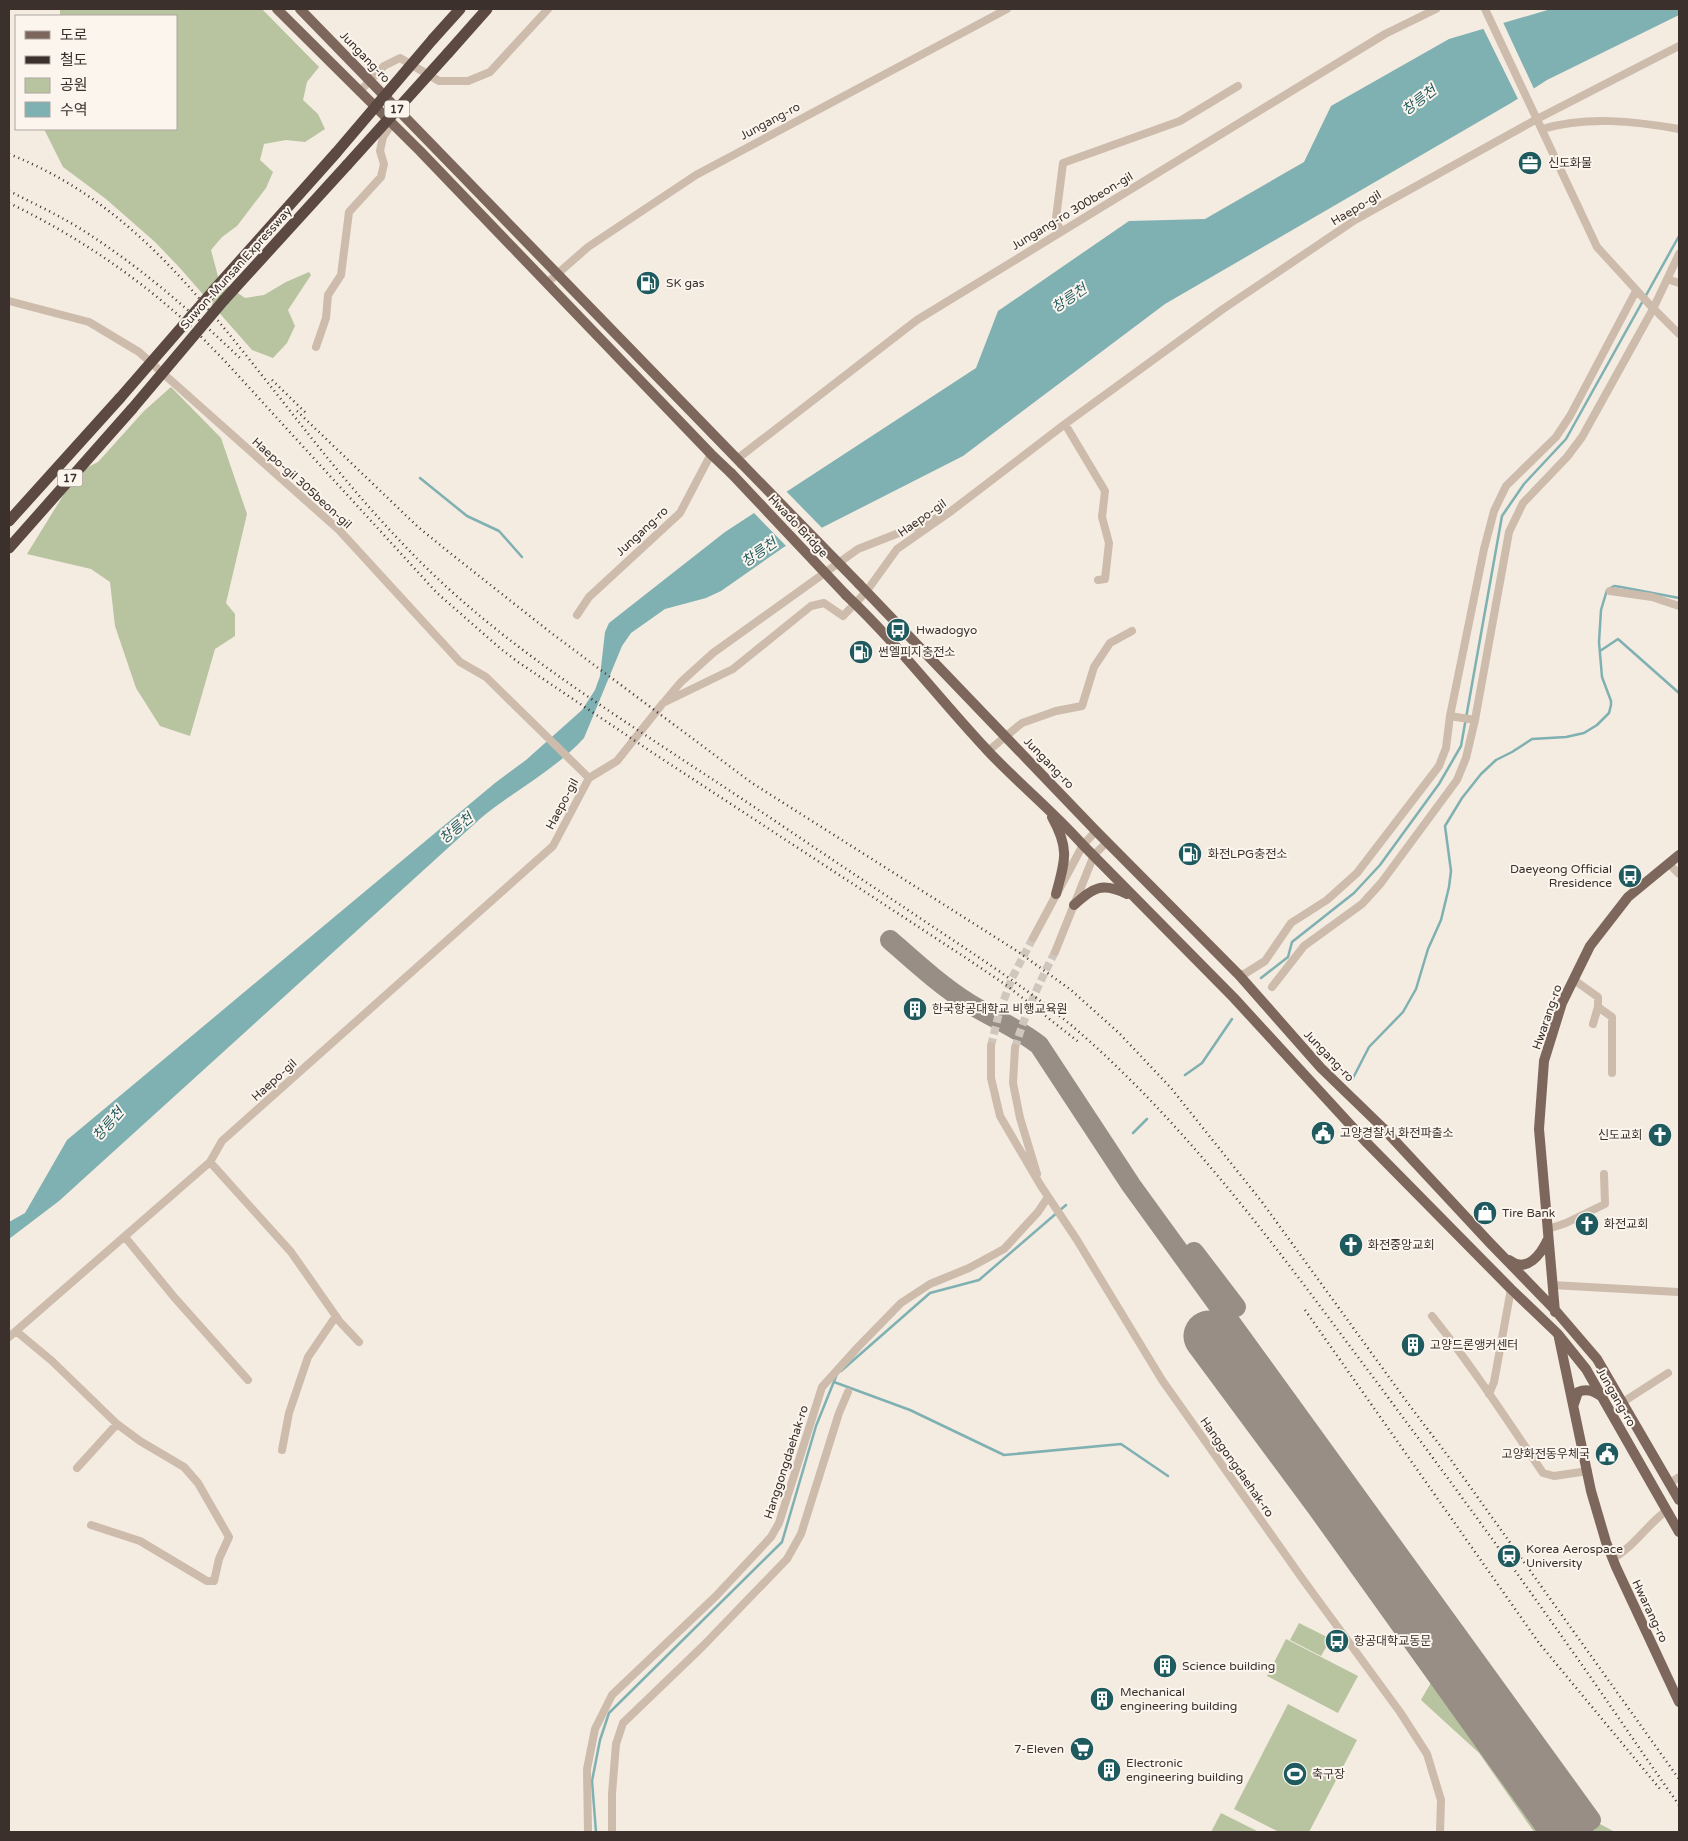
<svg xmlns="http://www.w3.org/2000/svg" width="1688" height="1841" viewBox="0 0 1688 1841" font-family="'Varela Round','Noto Sans KR',sans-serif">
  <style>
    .green { fill: #b8c4a0 }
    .water { fill: #7fb0b2 }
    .pier { fill: #f4ebe1 }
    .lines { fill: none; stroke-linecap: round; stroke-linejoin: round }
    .stream { stroke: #7fb0b2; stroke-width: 2.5 }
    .taxiway { stroke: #988e86; stroke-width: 20 }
    .runway { stroke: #988e86; stroke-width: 51 }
    .minor-tunnel { stroke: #cfc6bd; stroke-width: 8; stroke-dasharray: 8 4; stroke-linecap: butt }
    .minor { stroke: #cdbbac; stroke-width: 8 }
    .major { stroke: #7d675c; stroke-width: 10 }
    .highway { stroke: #5c4a42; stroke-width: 11 }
    .rail { stroke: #3b302b; stroke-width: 2.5; stroke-dasharray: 1 4; stroke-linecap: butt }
    .major-bridge { stroke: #7d675c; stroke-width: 10 }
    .highway-bridge { stroke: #5c4a42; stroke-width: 11 }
    .labels { text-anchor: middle; stroke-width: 4; stroke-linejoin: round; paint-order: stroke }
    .shield { fill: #fbf5ee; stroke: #756b66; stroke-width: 1 }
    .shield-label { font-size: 11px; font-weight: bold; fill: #3b302b }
    .street-label { font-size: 12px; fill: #3b302b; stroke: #fbf5ee }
    .poi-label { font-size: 12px; fill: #3b302b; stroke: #fbf5ee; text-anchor: start }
    .water-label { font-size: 14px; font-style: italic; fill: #1f5a5e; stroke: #fbf5ee }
  </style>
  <rect width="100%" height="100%" fill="#f4ebe1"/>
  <!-- green -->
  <path class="green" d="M60,9H262L319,67L307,82L303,100L318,114L325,129L305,142L286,140L264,144L260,160L273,172L266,188L237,226L222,237L211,250L219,280L245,298L264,295L286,282L309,272L311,275L288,310L295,326L287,343L273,358L252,350L179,267L155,242L106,199L63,167L44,129H176V16H60Z
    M171,387L221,438L247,514L226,603L235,614V636L215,649L190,736L160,726L136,688L115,626L110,582L91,569L27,554L64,494L84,469L98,462L144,411Z
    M1299,1623L1331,1639L1321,1656L1290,1640Z
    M1286,1639L1358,1676L1338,1713L1267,1676Z
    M1440,1675L1553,1832H1534L1479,1753L1421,1700L1433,1679Z
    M1288,1704L1357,1740L1309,1832H1279L1234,1809Z
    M1221,1813L1259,1832H1211Z
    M1582,1819L1588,1827L1598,1823L1615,1832H1580L1573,1823Z"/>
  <!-- water -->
  <path class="water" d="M1551,9H1679V15L1547,80L1511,103L1165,304L963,456L784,547L721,591L706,598L665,609L631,633L622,646L584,738C555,770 515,790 481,818L59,1201L9,1239V1222L25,1213L67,1140L495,783L526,760L582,710L595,690L600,676L605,632L609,623L725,532L976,368L998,311L1129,221L1205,219L1304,162L1331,106L1449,39Z"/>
  <!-- pier -->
  <path class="pier" d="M1502,20L1535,91L1519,101L1482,26Z
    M785,490L824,530L788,548L752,511Z"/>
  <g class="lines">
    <!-- stream -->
    <path class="stream" d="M420,478L467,516L499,531L522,557
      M1600,651L1618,639L1679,693
      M1261,978L1288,957L1292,942L1354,893L1380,865L1439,784L1461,746L1502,516L1524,484L1566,439L1679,236
      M1185,1075L1202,1063L1232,1019
      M1352,1080L1369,1047L1403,1012L1416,989L1428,949L1441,920L1449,887L1451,871L1445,826L1462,798L1481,774L1496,760L1512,752L1532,739L1566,737L1584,733L1597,725L1609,713L1611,705V701L1602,677L1599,642L1601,610L1607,590L1614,586L1621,587L1679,598
      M1133,1133L1147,1119
      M841,1371L930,1293L979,1280L1066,1205
      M834,1382L910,1410L1004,1455L1121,1444L1168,1476
      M596,1832L592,1781L600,1740L609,1713L782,1542L816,1426L837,1374"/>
    <!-- taxiway -->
    <path class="taxiway" d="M890,940C915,962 941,986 970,1004C993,1018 1019,1029 1039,1045L1131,1185L1591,1820
      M1194,1252L1236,1307
      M1435,1646L1454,1632
      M1565,1828L1564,1818L1571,1807L1573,1795"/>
    <!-- runway -->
    <path class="runway" d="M1209,1336L1329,1498L1568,1832"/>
    <!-- minor-tunnel -->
    <path class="minor-tunnel" d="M991,1046L999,1013L1012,978L1033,938
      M1015,1048C1025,1014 1039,983 1055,952"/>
    <!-- minor -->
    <path class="minor" d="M1485,9L1597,247L1650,305L1679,334
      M360,91L384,66L400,58L439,81H468L490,72L548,9
      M1542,129C1587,116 1634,121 1679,129
      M1060,231L1056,218L1063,163L1180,121L1238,86
      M1667,279L1679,283
      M547,283L588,247L696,175L1007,9
      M9,301L89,322L139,352L339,530L460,662L486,677L589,778
      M316,347L326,318L328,295L341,275L349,212L381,177L384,164L380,151L383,137L392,123
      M1065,424L1105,491L1102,517L1109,543L1105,579L1098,580
      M737,459L917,320L1385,34L1436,9
      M1610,591L1652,597L1679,606
      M577,615L589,597L680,513L711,454
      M665,701L681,682L713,653L858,549L937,518
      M1450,716L1475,720
      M988,751L1022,723L1056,711L1082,706L1094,667L1110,643L1132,631
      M1669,864L1679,874
      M1033,938L1083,845L1096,831
      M1055,952L1094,855L1107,842
      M1239,975L1246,973L1265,961L1291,923L1327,900L1357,873L1439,766L1446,748L1450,716L1484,549L1494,511L1506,486L1556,437L1570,416L1636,291
      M1574,980L1598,997V1007L1612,1017V1073
      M1272,987L1304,946L1362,904L1381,883L1457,780L1466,758L1475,720L1509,532L1523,503L1567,457L1582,437L1653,309L1679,254
      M1593,1024L1598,1007
      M991,1046V1078L1000,1116L1041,1186L1077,1240L1162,1380L1304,1581L1400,1712L1427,1754L1441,1800L1440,1832
      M1015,1048L1013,1083L1020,1118L1037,1174
      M210,1162L291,1252L340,1322L359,1342
      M1548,1229L1566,1223L1605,1204L1604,1174
      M125,1237L174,1297L248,1380
      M1552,1285L1678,1292
      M1432,1316C1472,1366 1507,1420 1543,1473L1554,1476L1588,1471
      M16,1331L52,1361L117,1424L140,1441L184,1467L198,1483L229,1537L219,1559L214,1581H207L140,1541L91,1525
      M9,1337L210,1162L222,1141L553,846L589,778L617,761L663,703L733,669L811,606L824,603L843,616L866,592L897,549L950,512L1065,424L1223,309L1355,220L1537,119L1679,46
      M1489,1394L1494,1382L1511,1289
      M1623,1402L1668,1373
      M282,1450L289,1413L308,1357L336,1316
      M77,1468L117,1424
      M1670,1483L1679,1477
      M1612,1559C1634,1547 1647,1525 1667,1510
      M588,1832L587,1769L595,1729L612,1695L716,1596L771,1537L779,1523L822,1387L859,1346L901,1303L930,1284L969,1268L1004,1249L1038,1212L1048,1197
      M612,1832V1794L616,1744L623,1723L703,1646L787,1559L801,1534L839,1413L848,1392"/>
    <!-- major -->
    <path class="major" d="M277,9L420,151L711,454L731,473
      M300,9L742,464
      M859,584L1096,831L1239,975L1321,1068L1383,1128L1490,1243L1555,1310L1597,1359L1679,1500
      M846,595C898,644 940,700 988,751C1018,783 1053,811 1083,845L1234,998L1367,1143L1511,1289L1557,1333L1586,1369L1679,1532
      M1052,817C1070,849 1065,861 1056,894
      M1074,905C1094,887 1102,882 1127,894
      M1509,1260C1527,1274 1541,1254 1548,1239
      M1555,1312L1539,1129L1544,1061L1562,1003L1590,946L1628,897L1679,855
      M1559,1338L1591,1491L1606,1542L1616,1567L1679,1702
      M1574,1404L1578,1392C1587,1388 1593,1391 1601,1396"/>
    <!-- highway -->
    <path class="highway" d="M433,39L460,9
      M448,53L487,9
      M213,291L336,153
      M224,300L347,165
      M9,521L120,398
      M9,548L132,409"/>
    <!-- rail -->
    <path class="rail" d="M9,154C131,202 201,299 280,398C329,461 379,523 437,578C512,649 600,705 686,762C760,810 832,860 905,908C961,946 1019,982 1071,1025C1180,1118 1267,1235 1352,1349C1426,1448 1499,1547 1570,1648C1607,1700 1642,1753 1679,1805
      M9,191C39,206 71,221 99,241C150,275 197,317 242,360
      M9,203C73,234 132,273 185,321C198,333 210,346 223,359L437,593L501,649L518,662L650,751L969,960L1006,985L1080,1043
      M272,380L306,413
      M297,411L418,527L450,553L550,632L752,783L1017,951L1071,990L1119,1033L1171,1088L1262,1202L1407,1402L1451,1460L1679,1779
      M1305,1310L1539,1643L1660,1789"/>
    <!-- major-bridge -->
    <path class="major-bridge" d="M742,464L859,584
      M731,473L846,595"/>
    <!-- highway-bridge -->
    <path class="highway-bridge" d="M336,153L433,39
      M347,165L448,53
      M120,398L213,291
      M132,409L224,300"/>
  </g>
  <!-- icons -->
  <defs>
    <g id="office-disc" transform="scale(1.25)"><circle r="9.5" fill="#1f5a5e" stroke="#fbf5ee"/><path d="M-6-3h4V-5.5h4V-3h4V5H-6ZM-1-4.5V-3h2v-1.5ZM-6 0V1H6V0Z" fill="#fff"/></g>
    <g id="fuel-disc" transform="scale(1.25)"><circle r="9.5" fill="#1f5a5e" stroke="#fbf5ee"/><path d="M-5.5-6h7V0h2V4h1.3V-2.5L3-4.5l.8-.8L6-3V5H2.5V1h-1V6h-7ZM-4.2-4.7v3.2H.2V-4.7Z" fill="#fff"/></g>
    <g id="bus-disc" transform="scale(1.25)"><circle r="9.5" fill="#1f5a5e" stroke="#fbf5ee"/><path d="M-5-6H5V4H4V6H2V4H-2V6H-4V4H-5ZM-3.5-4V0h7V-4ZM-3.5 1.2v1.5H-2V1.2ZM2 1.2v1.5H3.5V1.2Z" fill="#fff"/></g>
    <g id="building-disc" transform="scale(1.25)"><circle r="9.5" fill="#1f5a5e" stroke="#fbf5ee"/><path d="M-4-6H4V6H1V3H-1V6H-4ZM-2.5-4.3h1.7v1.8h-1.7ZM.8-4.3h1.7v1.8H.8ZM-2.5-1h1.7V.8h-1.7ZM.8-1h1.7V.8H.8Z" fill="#fff"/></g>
    <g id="civic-disc" transform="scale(1.25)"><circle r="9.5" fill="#1f5a5e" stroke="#fbf5ee"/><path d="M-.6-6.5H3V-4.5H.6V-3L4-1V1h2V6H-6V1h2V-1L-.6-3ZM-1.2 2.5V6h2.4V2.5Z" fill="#fff"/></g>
    <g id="church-disc" transform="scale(1.25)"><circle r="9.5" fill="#1f5a5e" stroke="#fbf5ee"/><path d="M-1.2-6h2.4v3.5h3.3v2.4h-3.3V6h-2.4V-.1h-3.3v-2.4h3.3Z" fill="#fff"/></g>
    <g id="shop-disc" transform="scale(1.25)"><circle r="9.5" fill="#1f5a5e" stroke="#fbf5ee"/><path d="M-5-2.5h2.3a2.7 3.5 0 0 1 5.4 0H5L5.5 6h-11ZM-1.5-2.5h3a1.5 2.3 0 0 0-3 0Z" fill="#fff"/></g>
    <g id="station-disc" transform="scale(1.25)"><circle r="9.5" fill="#1f5a5e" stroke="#fbf5ee"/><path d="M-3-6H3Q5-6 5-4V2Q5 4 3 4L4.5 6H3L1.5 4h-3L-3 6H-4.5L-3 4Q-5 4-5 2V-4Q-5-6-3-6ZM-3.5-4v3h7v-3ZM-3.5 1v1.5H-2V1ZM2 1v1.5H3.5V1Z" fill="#fff"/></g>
    <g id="supermarket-disc" transform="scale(1.25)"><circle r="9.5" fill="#1f5a5e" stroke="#fbf5ee"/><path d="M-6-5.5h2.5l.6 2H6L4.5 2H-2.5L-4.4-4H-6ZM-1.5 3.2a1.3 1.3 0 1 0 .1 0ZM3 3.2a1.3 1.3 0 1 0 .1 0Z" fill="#fff"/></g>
    <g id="stadium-disc" transform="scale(1.25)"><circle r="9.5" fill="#1f5a5e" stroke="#fbf5ee"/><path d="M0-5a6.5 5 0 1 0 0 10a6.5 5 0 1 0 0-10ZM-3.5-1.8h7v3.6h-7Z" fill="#fff"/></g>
  </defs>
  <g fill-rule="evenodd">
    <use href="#office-disc" x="1530" y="163"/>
    <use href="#fuel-disc" x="648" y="283"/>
    <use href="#bus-disc" x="898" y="630"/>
    <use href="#fuel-disc" x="861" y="652"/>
    <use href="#fuel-disc" x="1190" y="854"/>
    <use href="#bus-disc" x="1630" y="876"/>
    <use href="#building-disc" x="915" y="1009"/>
    <use href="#civic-disc" x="1323" y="1133"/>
    <use href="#church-disc" x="1660" y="1135"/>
    <use href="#shop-disc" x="1485" y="1213"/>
    <use href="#church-disc" x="1587" y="1224"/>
    <use href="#church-disc" x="1351" y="1245"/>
    <use href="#building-disc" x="1413" y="1345"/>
    <use href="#civic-disc" x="1607" y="1454"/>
    <use href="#station-disc" x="1509" y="1556"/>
    <use href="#bus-disc" x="1337" y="1641"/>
    <use href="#building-disc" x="1165" y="1666"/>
    <use href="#building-disc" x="1102" y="1699"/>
    <use href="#supermarket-disc" x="1082" y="1749"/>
    <use href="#building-disc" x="1109" y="1770"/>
    <use href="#stadium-disc" x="1295" y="1774"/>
  </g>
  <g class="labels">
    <!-- shield labels -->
    <g class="shield">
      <rect x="384.5" y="100.5" width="25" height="17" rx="4"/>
      <rect x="57.5" y="469.5" width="25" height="17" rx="4"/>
    </g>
    <g class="shield-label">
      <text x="397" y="113">17</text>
      <text x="70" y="482">17</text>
    </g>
    <!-- street labels -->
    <g class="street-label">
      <text transform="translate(365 57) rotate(46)" y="4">Jungang-ro</text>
      <text transform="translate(770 121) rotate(-28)" y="4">Jungang-ro</text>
      <text transform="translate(1356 208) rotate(-31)" y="4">Haepo-gil</text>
      <text transform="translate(1072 211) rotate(-31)" y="4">Jungang-ro 300beon-gil</text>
      <text transform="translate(236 268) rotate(-48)" y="4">Suwon-Munsan Expressway</text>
      <text transform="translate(302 483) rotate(42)" y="4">Haepo-gil 305beon-gil</text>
      <text transform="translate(922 518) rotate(-35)" y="4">Haepo-gil</text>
      <text transform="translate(798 526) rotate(47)" y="4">Hwado Bridge</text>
      <text transform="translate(642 531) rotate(-43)" y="4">Jungang-ro</text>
      <text transform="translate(1049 763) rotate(46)" y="4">Jungang-ro</text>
      <text transform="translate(562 804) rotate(-62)" y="4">Haepo-gil</text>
      <text transform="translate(1547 1017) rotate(-71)" y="4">Hwarang-ro</text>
      <text transform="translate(1329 1056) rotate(46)" y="4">Jungang-ro</text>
      <text transform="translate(274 1080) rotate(-42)" y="4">Haepo-gil</text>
      <text transform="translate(1616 1397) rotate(60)" y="4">Jungang-ro</text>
      <text transform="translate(786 1462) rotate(-72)" y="4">Hanggongdaehak-ro</text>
      <text transform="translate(1237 1467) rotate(55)" y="4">Hanggongdaehak-ro</text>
      <text transform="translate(1650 1611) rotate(65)" y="4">Hwarang-ro</text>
    </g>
    <!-- poi labels -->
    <g class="poi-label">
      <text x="1548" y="167">신도화물</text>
      <text x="666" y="287">SK gas</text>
      <text x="916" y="634">Hwadogyo</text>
      <text x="878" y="656">썬엘피지충전소</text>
      <text x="1208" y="858">화전LPG충전소</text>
      <text x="1612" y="873" text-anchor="end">Daeyeong Official<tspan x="1612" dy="14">Rresidence</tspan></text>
      <text x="932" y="1013">한국항공대학교 비행교육원</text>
      <text x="1340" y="1137">고양경찰서 화전파출소</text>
      <text x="1642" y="1139" text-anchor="end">신도교회</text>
      <text x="1502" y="1217">Tire Bank</text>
      <text x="1604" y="1228">화전교회</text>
      <text x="1368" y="1249">화전중앙교회</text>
      <text x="1430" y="1349">고양드론앵커센터</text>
      <text x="1590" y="1458" text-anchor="end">고양화전동우체국</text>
      <text x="1526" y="1553">Korea Aerospace<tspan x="1526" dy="14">University</tspan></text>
      <text x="1354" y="1645">항공대학교동문</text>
      <text x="1182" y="1670">Science building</text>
      <text x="1120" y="1696">Mechanical<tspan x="1120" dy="14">engineering building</tspan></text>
      <text x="1064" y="1753" text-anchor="end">7-Eleven</text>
      <text x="1126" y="1767">Electronic<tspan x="1126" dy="14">engineering building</tspan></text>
      <text x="1312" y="1778">축구장</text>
    </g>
    <!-- water labels -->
    <g class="water-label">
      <text transform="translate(1419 100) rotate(-38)" y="5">창릉천</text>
      <text transform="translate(1069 298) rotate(-34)" y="5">창릉천</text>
      <text transform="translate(759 552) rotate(-35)" y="5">창릉천</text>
      <text transform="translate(456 828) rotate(-40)" y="5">창릉천</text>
      <text transform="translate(108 1124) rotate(-49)" y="5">창릉천</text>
    </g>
  </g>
  <!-- border -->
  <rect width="1688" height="1841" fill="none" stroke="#3b302b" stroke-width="20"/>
  <!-- legend -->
  <rect x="15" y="15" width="162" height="115" fill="#fbf5ee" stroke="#aea6a0"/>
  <rect x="25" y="31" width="25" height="8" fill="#7d675c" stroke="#aea6a0"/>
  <text x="60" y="40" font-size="15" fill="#3b302b">도로</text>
  <rect x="25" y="56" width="25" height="8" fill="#3b302b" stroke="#aea6a0"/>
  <text x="60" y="65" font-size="15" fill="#3b302b">철도</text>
  <rect x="25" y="78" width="25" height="15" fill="#b8c4a0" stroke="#aea6a0"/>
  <text x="60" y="90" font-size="15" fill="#3b302b">공원</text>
  <rect x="25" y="102" width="25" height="15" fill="#7fb0b2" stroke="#aea6a0"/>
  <text x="60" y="115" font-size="15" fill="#3b302b">수역</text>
</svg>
